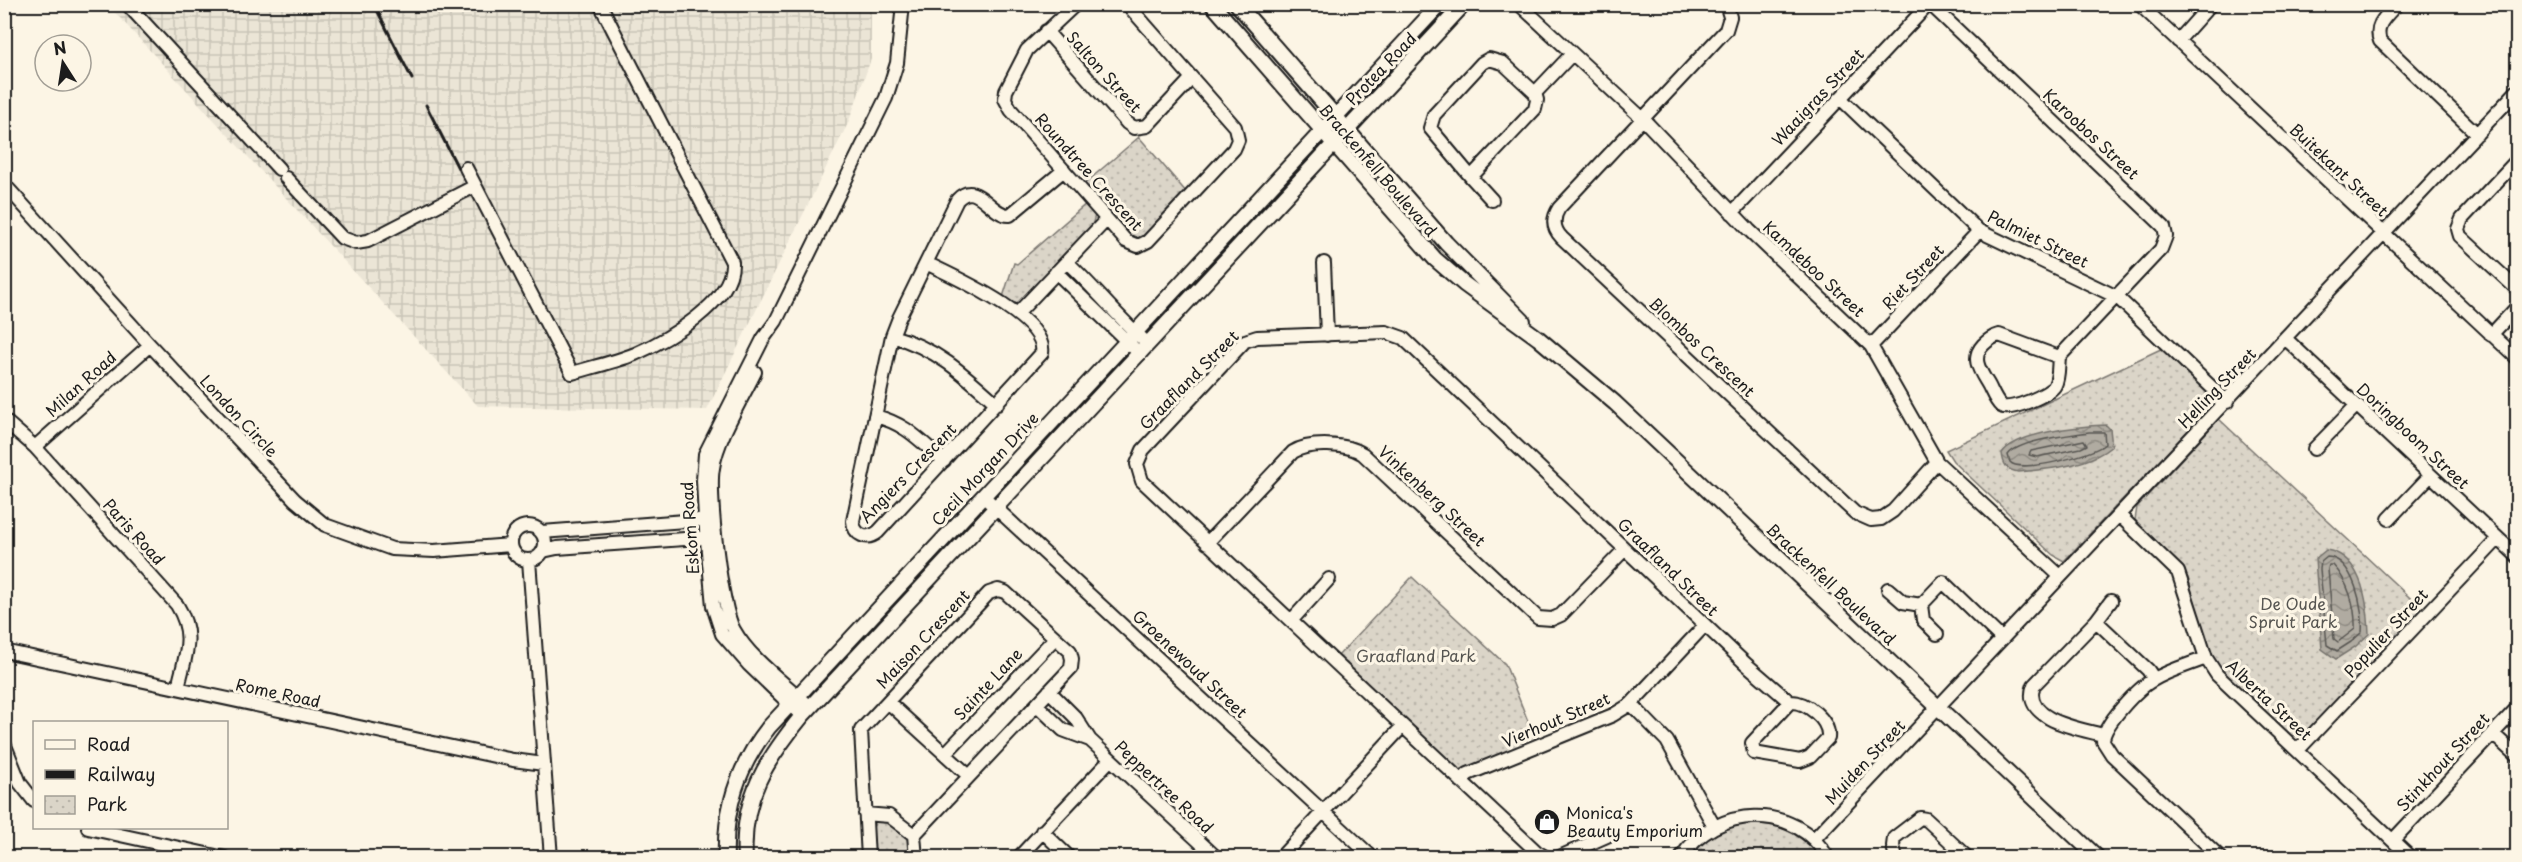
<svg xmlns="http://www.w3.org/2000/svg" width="2522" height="862" viewBox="0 0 2522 862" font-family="'Playpen Sans',sans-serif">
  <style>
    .industrial { fill: url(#industrial-grid) }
    .park { fill: url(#park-dots); stroke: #7c7872; stroke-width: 1.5 }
    .water { fill: url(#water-waves); stroke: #75726c; stroke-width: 1.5 }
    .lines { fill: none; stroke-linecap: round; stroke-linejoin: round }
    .shore { stroke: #575551; stroke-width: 1.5 }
    .minor-casing { stroke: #1c1c1c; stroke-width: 16 }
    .tertiary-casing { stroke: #1c1c1c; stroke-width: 18 }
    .minor { stroke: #fcf5e5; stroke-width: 12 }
    .tertiary { stroke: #fcf5e5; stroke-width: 14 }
    .rail { stroke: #1c1c1c; stroke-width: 3 }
    .labels { text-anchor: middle; stroke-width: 6; stroke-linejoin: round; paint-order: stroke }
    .street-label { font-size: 16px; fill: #1c1c1c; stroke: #fcf5e5 }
    .park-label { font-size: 16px; fill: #555450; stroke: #fcf5e5 }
    .poi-label { font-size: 16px; fill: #1c1c1c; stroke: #fcf5e5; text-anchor: start }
  </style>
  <defs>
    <pattern id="industrial-grid" width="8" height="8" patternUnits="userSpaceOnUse" patternTransform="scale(1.5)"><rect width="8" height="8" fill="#ebe5d6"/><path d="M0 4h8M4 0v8" fill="none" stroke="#c9c4b7"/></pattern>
    <pattern id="park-dots" width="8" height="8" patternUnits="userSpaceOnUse" patternTransform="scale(1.5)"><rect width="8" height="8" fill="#dbd5c8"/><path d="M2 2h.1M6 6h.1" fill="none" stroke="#bbb6ab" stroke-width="1.8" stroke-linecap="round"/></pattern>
    <pattern id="water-waves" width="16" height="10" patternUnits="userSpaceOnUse" patternTransform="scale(1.5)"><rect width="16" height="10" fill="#b0aba1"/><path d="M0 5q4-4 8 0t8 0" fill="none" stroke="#8e8a82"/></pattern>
  </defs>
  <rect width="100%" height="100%" fill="#fcf5e5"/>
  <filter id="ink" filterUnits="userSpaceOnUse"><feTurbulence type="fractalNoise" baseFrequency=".0167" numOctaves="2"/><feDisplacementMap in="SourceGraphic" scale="12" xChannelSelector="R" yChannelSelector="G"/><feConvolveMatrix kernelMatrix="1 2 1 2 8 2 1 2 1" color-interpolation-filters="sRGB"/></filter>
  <g filter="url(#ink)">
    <!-- industrial -->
    <path class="industrial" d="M108,5H871V59L849,121L707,410L478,406Z"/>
    <!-- park -->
    <path class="park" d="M1139,137L1187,193L1140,241L1132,239L1083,185Z
      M1087,203L1095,215L1092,226L1021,302L1013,303L1003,297L1014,263L1017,264Z
      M2163,348L2213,395L2212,405L2064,561L2053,555L1953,461L1946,450Z
      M2219,419L2423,610L2301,737L2289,735L2219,669L2210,654L2188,578L2183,570L2135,520L2137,507Z
      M1412,577L1505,664L1536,741L1466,769H1455L1337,657Z
      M877,820L888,821L907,836L910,857H874L872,829Z
      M1742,823C1775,822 1799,831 1820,857L1689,858C1702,838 1720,830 1742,823Z"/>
    <!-- water -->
    <path class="water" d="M2106,425L2110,429L2112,446C2088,467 2048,469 2018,472C2007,470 2003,465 2002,453C2017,432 2081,426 2106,425Z
      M2326,550C2362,555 2368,604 2369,634L2355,647L2336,659L2322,649L2315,559Z"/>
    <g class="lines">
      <!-- shore -->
      <path class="shore" d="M2089,432H2104L2105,444C2093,455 2020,474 2010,462L2008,455C2018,440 2071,435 2089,432Z
        M2084,440L2087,445L2081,448L2037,457L2029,455L2031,451Z
        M2327,557C2354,558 2364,610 2362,632L2351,642L2337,651L2327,645L2320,569L2321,562Z
        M2329,565H2333C2348,581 2356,607 2355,629L2338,642L2334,639L2328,569Z"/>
      <!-- minor casing -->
      <g class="minor-casing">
        <path id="minor" d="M127,4L279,169
          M1076,4L1027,50L1006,91L1005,99L1011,110L1126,241L1138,246L1148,241L1234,149L1238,140L1235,127L1127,4
          M1519,4L1643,119L1749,230L1871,346L1937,462L2060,576
          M1726,4L1730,17L1726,30L1559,208C1552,219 1553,229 1562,238L1855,513L1871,520L1881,519L1893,511L1937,462
          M1930,4L2164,227L2166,236L2161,249L2059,357C2058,365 2059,377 2055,385C2051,394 2010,412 2001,406C1996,402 1992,392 1989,386C1981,372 1970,359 1983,345C1988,340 1992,337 1999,335L2059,357
          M2139,4L2518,359
          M2397,4C2386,16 2374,25 2380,41L2477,134
          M1046,31L1127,123L1134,128L1147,126L1192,78
          M2178,41L2211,4
          M1535,93L1503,63L1489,59L1482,63L1434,115L1430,128L1471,177L1535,109L1537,100L1535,93L1572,54
          M1840,98L1979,231L2117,297L2227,402
          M2518,159L2462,219L2458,229L2460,236L2518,290
          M466,168L572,373C593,367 615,362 635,354C667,340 734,302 732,262L600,4
          M1471,177L1492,200
          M286,178L342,238L356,243L368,241L475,186
          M4,184L150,345L295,500L325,525L392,549L434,551L511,545
          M1732,213L1929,4
          M1067,262C1095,288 1118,318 1148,344
          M926,263C953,276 1048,318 1042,353L878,532C867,541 854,535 853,521L892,336L899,318L957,200C977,178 990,216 1010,215L1064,170
          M1324,263L1327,335
          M1056,272L1140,354
          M1017,314L1107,219
          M2491,335L2518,306
          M892,336C936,348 964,374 997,404
          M2286,339L2518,557
          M1871,346L1979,231
          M755,372C742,399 717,439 713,468C708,493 721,608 734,630C751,660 785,683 810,707
          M875,416C907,424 920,441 944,461
          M4,420L35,447L177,605C196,636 185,655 178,688
          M35,447L150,345
          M2314,449L2356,406
          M983,496L1373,858
          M2119,515L2178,572L2206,658L2217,675L2411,858
          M2389,519L2430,476
          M511 543a17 17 0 1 1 34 0a17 17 0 1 1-34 0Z
          M542,532L711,519
          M1207,543L1293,452C1309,442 1347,443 1363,454L1538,618L1552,619L1561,615L1625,549
          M543,551L557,548L713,537
          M529,560L551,858
          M1888,589L1903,602L1921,605
          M1291,621L1329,579
          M2096,621L2111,601
          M1937,634L1923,620L1921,605L1943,582L2002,639
          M4,651L513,760L544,764
          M2206,658C2189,665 2169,670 2153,680C2138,688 2103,725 2103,741L2112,755L2221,858
          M1049,691L1076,718L1090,740L1217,858
          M888,702L969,776
          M1631,704L1667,741L1714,826
          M1037,705L1063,730L1090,740
          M802,716L749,665L722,634L713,606L705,519L703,480L705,454L763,339L776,321L886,98L897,63L903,4
          M2493,734L2518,757
          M2103,735C2081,729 2020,720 2034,685L2096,621L2148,670L2154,679
          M4,743L20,783L34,801
          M2298,750L2498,539
          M945,754L1055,638
          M1461,781L1468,774L1613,715L1631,704L1705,625
          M865,814L889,816L914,835
          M88,828L225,858
          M1042,831L1070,858
          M1814,839L2518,90
          M2393,840L2518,707
          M868,858L861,730L989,593L998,590L1005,592L1070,651L1072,659L1071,668L914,835L916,858
          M1018,858L1110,760
          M1280,858L1403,726
          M1547,858L1537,852L1142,481L1137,464L1143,450L1245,341L1257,337L1386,332L1403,338L1746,664L1790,702L1752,743L1754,753L1800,761L1810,757L1828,738C1830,720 1806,701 1790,702
          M1557,858L1607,836
          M1681,858C1715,804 1796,802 1828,858
          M1896,858L1893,846L1894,838L1920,818L1926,819L1968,858"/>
      </g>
      <!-- tertiary casing -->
      <g class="tertiary-casing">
        <path id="tertiary" d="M1212,4L1435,259L1464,284L1538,338L1615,403L2098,858
          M1237,4L1446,243L1523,321
          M726,858C724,808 738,766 769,727L1440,4
          M745,858C741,799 766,760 802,716L1464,4"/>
      </g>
      <!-- minor -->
      <use href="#minor" class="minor"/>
      <!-- tertiary -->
      <use href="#tertiary" class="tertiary"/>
      <!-- rail -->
      <path class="rail" d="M374,4L412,79
        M426,105L458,168"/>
    </g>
  </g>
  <!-- icons -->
  <defs>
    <g id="shop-disc" transform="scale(1.35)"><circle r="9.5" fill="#1c1c1c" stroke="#fcf5e5"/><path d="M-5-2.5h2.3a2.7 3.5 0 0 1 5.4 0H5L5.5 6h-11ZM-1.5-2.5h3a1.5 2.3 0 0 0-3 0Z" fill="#fff"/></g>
  </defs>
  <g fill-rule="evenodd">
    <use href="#shop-disc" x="1547" y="822"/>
  </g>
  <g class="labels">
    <!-- street labels -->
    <g class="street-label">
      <text transform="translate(1381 69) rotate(-46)" y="6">Protea Road</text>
      <text transform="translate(1104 72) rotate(48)" y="6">Salton Street</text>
      <text transform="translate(1818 97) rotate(-47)" y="6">Waaigras Street</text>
      <text transform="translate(2091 134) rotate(43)" y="6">Karoobos Street</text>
      <text transform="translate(1378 170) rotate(49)" y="6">Brackenfell Boulevard</text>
      <text transform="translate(2339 170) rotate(43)" y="6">Buitekant Street</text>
      <text transform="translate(1089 172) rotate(48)" y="6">Roundtree Crescent</text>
      <text transform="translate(2038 239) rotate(26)" y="6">Palmiet Street</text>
      <text transform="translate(1814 269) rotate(43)" y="6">Kamdeboo Street</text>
      <text transform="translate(1913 277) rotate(-47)" y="6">Riet Street</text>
      <text transform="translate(1702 347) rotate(43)" y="6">Blombos Crescent</text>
      <text transform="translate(1189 380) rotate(-45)" y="6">Graafland Street</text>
      <text transform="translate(81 384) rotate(-42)" y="6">Milan Road</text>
      <text transform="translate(2217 388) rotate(-46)" y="6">Helling Street</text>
      <text transform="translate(239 416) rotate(47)" y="6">London Circle</text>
      <text transform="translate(2413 436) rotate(43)" y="6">Doringboom Street</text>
      <text transform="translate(985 469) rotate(-47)" y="6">Cecil Morgan Drive</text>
      <text transform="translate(908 473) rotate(-46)" y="6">Angiers Crescent</text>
      <text transform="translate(1432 496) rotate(43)" y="6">Vinkenberg Street</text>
      <text transform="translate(690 528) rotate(-94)" y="6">Eskom Road</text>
      <text transform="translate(134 532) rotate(48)" y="6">Paris Road</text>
      <text transform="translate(1668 567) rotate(44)" y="6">Graafland Street</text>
      <text transform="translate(1831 584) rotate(43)" y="6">Brackenfell Boulevard</text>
      <text transform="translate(2386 633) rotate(-47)" y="6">Populier Street</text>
      <text transform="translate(923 639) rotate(-47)" y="6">Maison Crescent</text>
      <text transform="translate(1190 664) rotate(43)" y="6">Groenewoud Street</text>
      <text transform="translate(988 684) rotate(-47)" y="6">Sainte Lane</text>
      <text transform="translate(278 693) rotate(12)" y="6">Rome Road</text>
      <text transform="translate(2269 700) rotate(43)" y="6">Alberta Street</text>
      <text transform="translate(1556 720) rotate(-23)" y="6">Vierhout Street</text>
      <text transform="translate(1865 762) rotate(-47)" y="6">Muiden Street</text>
      <text transform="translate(2443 762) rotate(-47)" y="6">Stinkhout Street</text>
      <text transform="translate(1164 787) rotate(43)" y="6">Peppertree Road</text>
    </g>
    <!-- park labels -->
    <g class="park-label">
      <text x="2293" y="610">De Oude<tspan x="2293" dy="18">Spruit Park</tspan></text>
      <text x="1416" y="662">Graafland Park</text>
    </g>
    <!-- poi labels -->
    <g class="poi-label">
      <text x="1566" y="819">Monica's<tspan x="1566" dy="18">Beauty Emporium</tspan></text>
    </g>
  </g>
  <!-- margin -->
  <rect width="2522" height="862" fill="none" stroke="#fcf5e5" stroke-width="24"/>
  <rect x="12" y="12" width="2498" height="838" fill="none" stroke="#1c1c1c" stroke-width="2" filter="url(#ink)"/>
  <!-- legend -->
  <rect x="33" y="721" width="195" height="108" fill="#fcf5e5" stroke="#a29e95" stroke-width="1.5"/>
  <rect x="45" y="740" width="30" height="9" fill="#fcf5e5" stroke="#a29e95" stroke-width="1.5"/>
  <text x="87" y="751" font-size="18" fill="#1c1c1c">Road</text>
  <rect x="45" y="770" width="30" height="9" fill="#1c1c1c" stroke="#a29e95" stroke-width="1.5"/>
  <text x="87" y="781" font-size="18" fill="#1c1c1c">Railway</text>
  <rect x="45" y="796" width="30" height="18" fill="url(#park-dots)" stroke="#a29e95" stroke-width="1.5"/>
  <text x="87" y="811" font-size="18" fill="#1c1c1c">Park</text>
  <!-- north arrow -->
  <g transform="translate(63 63) rotate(348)"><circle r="28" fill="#fcf5e5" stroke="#a29e95" stroke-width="1.5"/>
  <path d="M0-4.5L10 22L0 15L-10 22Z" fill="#1c1c1c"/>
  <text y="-9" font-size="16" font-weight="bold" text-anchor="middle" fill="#1c1c1c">N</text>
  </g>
</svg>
